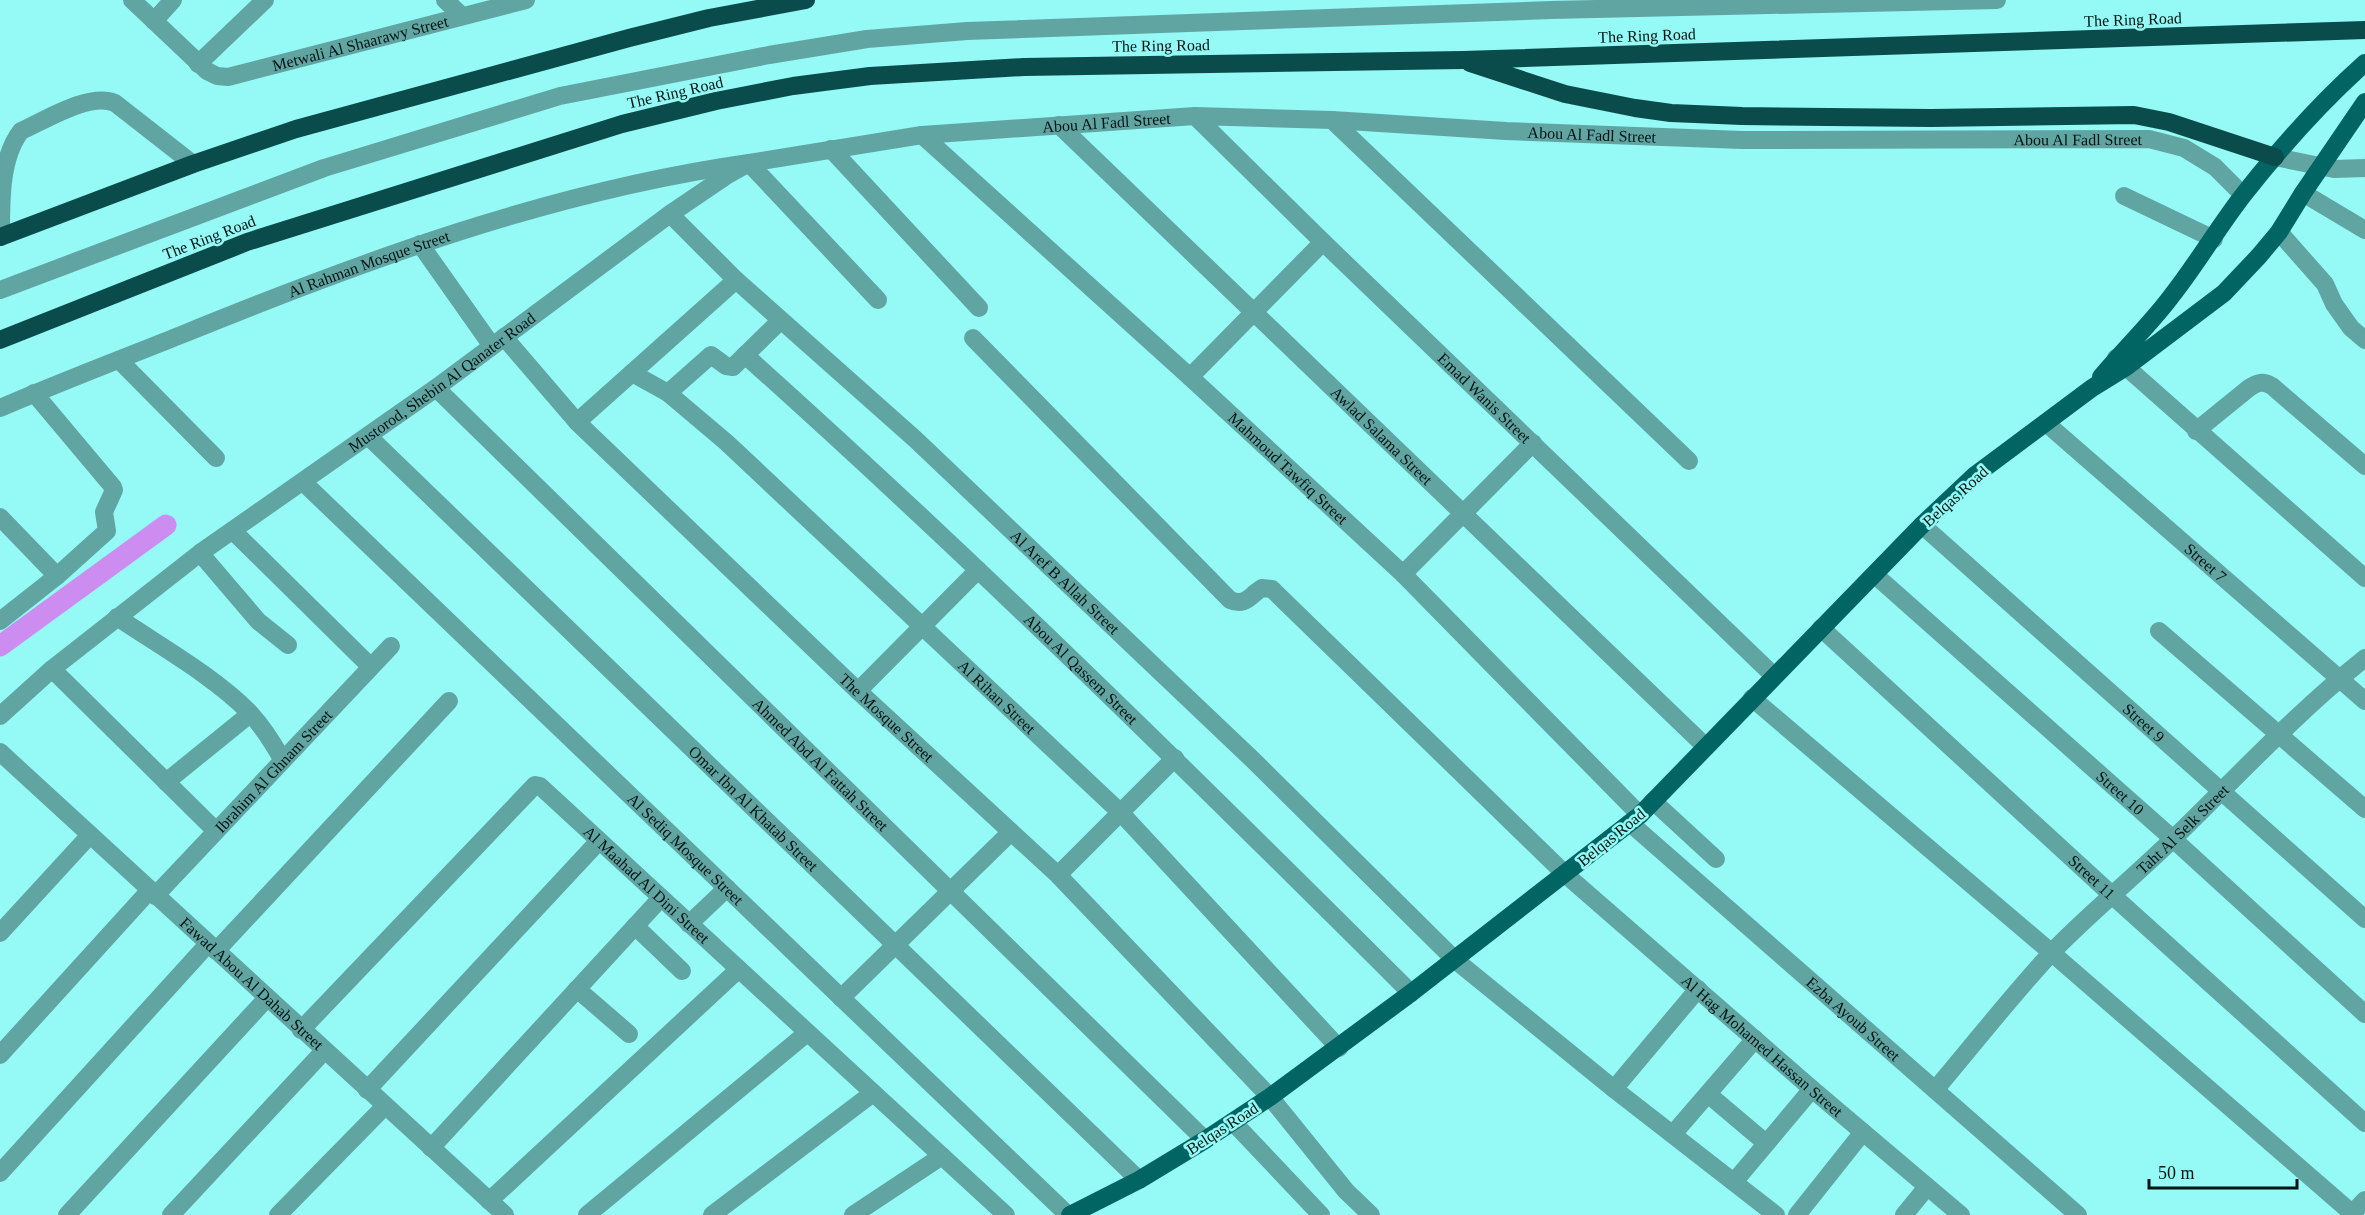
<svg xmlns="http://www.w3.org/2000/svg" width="2365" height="1215" viewBox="0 0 2365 1215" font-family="'Times New Roman',serif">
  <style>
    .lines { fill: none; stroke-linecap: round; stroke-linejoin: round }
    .canal { stroke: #cd8df0; stroke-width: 21 }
    .minor { stroke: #61a5a3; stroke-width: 18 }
    .major { stroke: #016564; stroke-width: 18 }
    .highway { stroke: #094c4b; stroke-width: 18 }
    .labels { text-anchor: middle; stroke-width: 5; stroke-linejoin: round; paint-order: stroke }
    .street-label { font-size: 16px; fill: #011413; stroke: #95f9f6 }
  </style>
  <rect width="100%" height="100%" fill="#95f9f6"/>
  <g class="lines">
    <!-- canal -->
    <path class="canal" d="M0,646L166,525"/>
    <!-- minor -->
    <g class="minor">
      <path id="s1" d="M132,0L207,71L217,76L228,77L526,0"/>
      <path d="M445,0L462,16"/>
      <path d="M154,21L173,0"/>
      <path d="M198,64L265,0"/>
      <path id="s2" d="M1195,116L1323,242L1774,676"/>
      <path d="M1332,120L1689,461"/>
      <path id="s3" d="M1059,125L1706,747"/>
      <path id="s4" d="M922,135L1190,377L1403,574L1640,815"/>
      <path d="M831,149L979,308"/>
      <path d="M2275,157L2334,169L2365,168"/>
      <path d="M2303,193L2365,230"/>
      <path d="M2124,196L2214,239"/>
      <path id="s5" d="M670,214L736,280L915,439L1253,760L1454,959L1614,1089L1776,1215"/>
      <path d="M2279,232L2325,284L2334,304L2351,328L2365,340"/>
      <path d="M1,237C1,202 0,158 21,131C46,120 89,92 115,103L193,164"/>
      <path d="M420,244L492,346"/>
      <path d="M0,290L324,168L560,96L769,55L867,39L967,31L1551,10L1997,0"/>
      <path id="s6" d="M504,337L577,422L858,691L1058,875L1270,1097L1346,1191L1371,1215"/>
      <path id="s7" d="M973,338L1230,600C1246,607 1250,595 1262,588L1272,589L1276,593L1565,874L1812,1089L1961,1215"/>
      <path id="s8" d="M745,355C974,560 1193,776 1411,993"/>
      <path d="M2116,358L2365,578"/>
      <path d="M119,360L216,458"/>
      <path id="s9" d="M632,373L668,393L726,442L1121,813L1339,1048"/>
      <path d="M1190,377L1323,242"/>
      <path id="s10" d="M436,388L1205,1140"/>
      <path d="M668,393L711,355L726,366L733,367L780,321"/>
      <path id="s11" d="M0,408C60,382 121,359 181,335C365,260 552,191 749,163L878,300"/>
      <path d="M577,422L736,280"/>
      <path id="s12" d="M2046,423L2365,701"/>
      <path d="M2196,431L2249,388C2258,382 2263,381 2272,386L2365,466"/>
      <path id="s13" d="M368,436L1139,1180"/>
      <path id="s14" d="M303,482L1068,1215"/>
      <path d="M0,517L57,576"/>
      <path id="s15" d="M1922,525L2365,919"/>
      <path d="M233,531L371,667"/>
      <path d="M200,553L258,621L288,645"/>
      <path d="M1403,574L1533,443"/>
      <path id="s16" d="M1875,575L2173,839L2365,1014"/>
      <path d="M117,617C160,646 215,677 250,713C263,727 273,743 282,759"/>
      <path d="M0,621L57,576L107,531L104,512L114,490L113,487L34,393"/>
      <path id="s17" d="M1821,628L2113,896L2365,1123"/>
      <path d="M2159,631L2365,809"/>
      <path d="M52,669L216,831"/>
      <path d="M858,691L978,570"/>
      <path d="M1752,698L2052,953L2353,1214"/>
      <path id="s18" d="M0,716L52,669L200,553L436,388L670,214L726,176L749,163L922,135L1195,116L1332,120L1506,131L1742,140L2149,139L2184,148L2215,167L2243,195"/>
      <path id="s19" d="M0,752L505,1215"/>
      <path d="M166,782L250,714"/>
      <path d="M1653,801L1716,859"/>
      <path id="s20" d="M1630,823L2078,1215"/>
      <path d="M1058,875L1175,758"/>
      <path id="s21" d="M155,896L391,646"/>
      <path d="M689,924L727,888"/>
      <path d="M635,926L682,971"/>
      <path d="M0,933L90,835"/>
      <path d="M216,951L449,701"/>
      <path d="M577,989L629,1034"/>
      <path d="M841,998L1011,832"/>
      <path id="s22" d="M301,1030L535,785L540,786L1006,1215"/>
      <path d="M0,1055L150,890"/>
      <path d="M1614,1089L1698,989"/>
      <path d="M367,1090L599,841"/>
      <path id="s23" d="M1935,1090C1974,1044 2012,995 2053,951C2091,912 2134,877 2173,839C2236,778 2296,713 2365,658"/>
      <path d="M1708,1094L1766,1143"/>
      <path d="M1233,1122L1321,1215"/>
      <path d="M1673,1134L1755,1039"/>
      <path d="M431,1148L661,898"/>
      <path d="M0,1173L208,944"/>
      <path d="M1734,1182L1812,1089"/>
      <path d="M489,1201L739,969"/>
      <path d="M67,1215L267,998"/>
      <path d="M171,1215L324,1051"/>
      <path d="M278,1215L385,1106"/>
      <path d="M587,1215L807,1033"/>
      <path d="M712,1215L873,1093"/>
      <path d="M853,1215L942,1156"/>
      <path d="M1797,1215L1863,1132"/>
      <path d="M1904,1215L1927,1187"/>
      <path d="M2351,1215L2365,1200"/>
    </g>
    <!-- major -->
    <path class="major" d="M2101,377C2124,349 2151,324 2173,294C2198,262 2219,226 2244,194C2281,147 2320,103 2365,63
      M1070,1215L1139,1180L1205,1140L1270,1097L1411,993L1640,815L1922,525L1974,476L2092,388L2126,367L2224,293L2259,256L2279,232L2303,193L2365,102"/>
    <!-- highway -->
    <path class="highway" d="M1470,63L1565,94L1635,108L1671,113L1742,116L1931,118L2134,115L2169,122L2275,157
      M0,237L193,164L296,129L629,38L709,18L806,0
      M0,340L247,242L622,124L716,101L793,86L870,76L1024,67L1463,60L2365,30"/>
  </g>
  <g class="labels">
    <!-- street labels -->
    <g class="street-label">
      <text transform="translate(2133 19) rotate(-2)" y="6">The Ring Road</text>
      <text transform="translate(1647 35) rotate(-2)" y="6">The Ring Road</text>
      <text dy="6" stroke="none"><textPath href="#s1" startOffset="262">Metwali Al Shaarawy Street</textPath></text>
      <text transform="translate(1161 45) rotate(-1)" y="6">The Ring Road</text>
      <text transform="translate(675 92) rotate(-13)" y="6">The Ring Road</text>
      <text dy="6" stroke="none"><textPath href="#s18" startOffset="1292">Abou Al Fadl Street</textPath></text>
      <text dy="6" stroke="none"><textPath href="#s18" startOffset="1778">Abou Al Fadl Street</textPath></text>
      <text dy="6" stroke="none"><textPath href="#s18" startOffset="2264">Abou Al Fadl Street</textPath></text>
      <text transform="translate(209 237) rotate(-21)" y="6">The Ring Road</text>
      <text dy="6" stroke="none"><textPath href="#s11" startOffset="396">Al Rahman Mosque Street</textPath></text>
      <text dy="6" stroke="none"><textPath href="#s18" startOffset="554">Mustorod, Shebin Al Qanater Road</textPath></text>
      <text dy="6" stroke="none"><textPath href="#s2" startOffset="404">Emad Wanis Street</textPath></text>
      <text dy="6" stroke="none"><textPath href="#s3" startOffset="448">Awlad Salama Street</textPath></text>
      <text dy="6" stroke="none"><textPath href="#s4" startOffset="495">Mahmoud Tawfiq Street</textPath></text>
      <text transform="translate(1955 496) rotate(-42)" y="6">Belqas Road</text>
      <text dy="6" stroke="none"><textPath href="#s12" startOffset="212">Street 7</textPath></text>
      <text dy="6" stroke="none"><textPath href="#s5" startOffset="540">Al Aref B Allah Street</textPath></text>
      <text dy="6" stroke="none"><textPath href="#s8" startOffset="460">Abou Al Qassem Street</textPath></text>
      <text dy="6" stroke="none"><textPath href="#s9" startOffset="489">Al Rihan Street</textPath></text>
      <text dy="6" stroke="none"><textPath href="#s6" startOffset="540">The Mosque Street</textPath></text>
      <text dy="6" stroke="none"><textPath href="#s15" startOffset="297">Street 9</textPath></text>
      <text dy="6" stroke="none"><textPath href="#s10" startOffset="538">Ahmed Abd Al Fattah Street</textPath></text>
      <text dy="6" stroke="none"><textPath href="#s21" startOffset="172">Ibrahim Al Ghnam Street</textPath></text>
      <text dy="6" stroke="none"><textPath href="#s16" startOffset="328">Street 10</textPath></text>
      <text dy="6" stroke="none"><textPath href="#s13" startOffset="536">Omar Ibn Al Khatab Street</textPath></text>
      <text dy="6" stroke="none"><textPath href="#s23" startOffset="360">Taht Al Selk Street</textPath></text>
      <text transform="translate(1611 837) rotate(-39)" y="6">Belqas Road</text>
      <text dy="6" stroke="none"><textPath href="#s14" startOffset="530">Al Sediq Mosque Street</textPath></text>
      <text dy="6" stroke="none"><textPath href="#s17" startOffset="368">Street 11</textPath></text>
      <text dy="6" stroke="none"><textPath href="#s22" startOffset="489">Al Maahad Al Dini Street</textPath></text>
      <text dy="6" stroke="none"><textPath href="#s19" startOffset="342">Fawad Abou Al Dahab Street</textPath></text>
      <text dy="6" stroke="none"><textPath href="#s20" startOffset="297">Ezba Ayoub Street</textPath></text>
      <text dy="6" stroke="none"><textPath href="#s7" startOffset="1084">Al Hag Mohamed Hassan Street</textPath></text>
      <text transform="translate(1222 1128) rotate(-33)" y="6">Belqas Road</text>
    </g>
  </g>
  <!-- scale -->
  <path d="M2149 1179v9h148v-9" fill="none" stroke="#011413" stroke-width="3"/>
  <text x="2158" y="1179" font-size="18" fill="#011413" stroke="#95f9f6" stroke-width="4.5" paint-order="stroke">50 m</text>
</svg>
